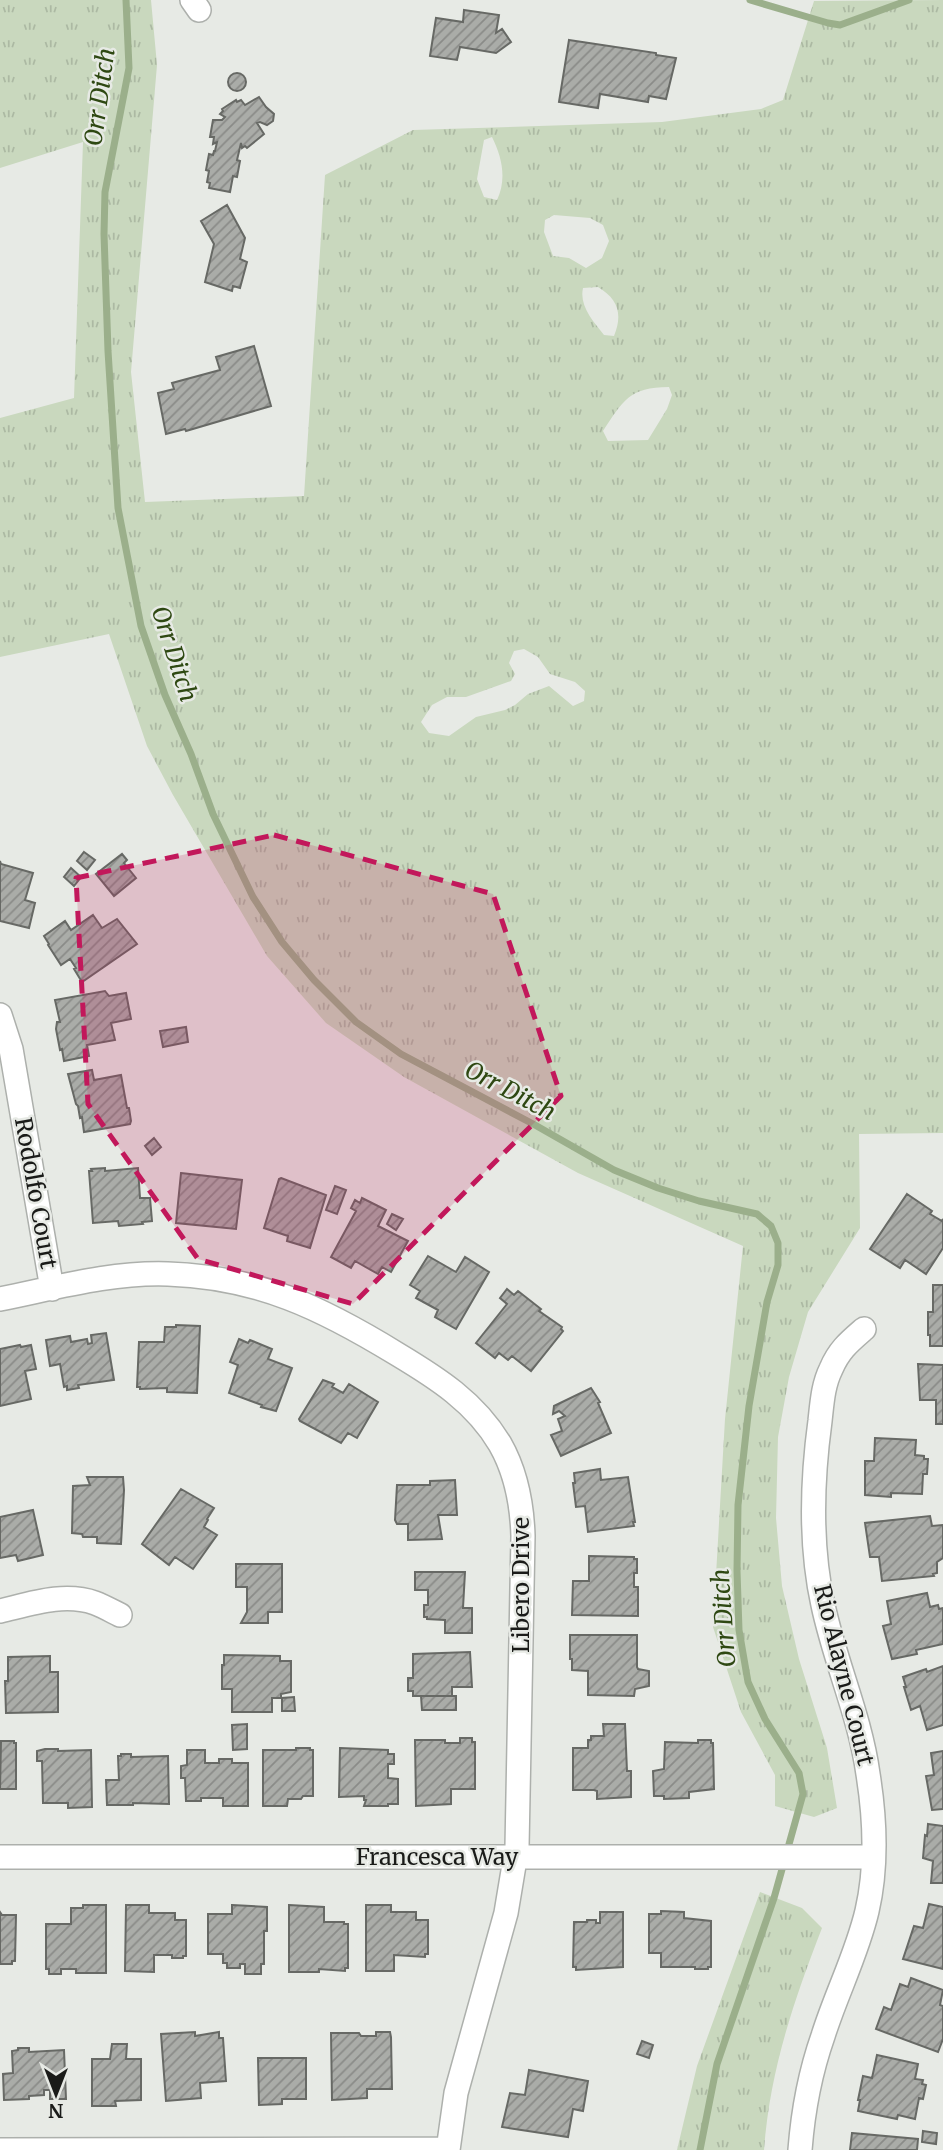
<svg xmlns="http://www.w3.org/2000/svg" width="943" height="2150" viewBox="0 0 943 2150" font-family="Merriweather,serif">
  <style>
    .grass { fill: url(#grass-tufts); fill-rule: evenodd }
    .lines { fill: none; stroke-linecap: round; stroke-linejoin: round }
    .stream { stroke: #9baf8b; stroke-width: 7 }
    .building { fill: url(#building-hatch); stroke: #676965; stroke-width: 2 }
    .street-casing { stroke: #adb0ac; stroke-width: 26 }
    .street { stroke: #fff; stroke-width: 23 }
    .marked { fill: #c2185b; fill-opacity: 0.2; stroke: #c2185b; stroke-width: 5; stroke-dasharray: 14 9; stroke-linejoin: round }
    .labels { text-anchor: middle; stroke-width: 5; stroke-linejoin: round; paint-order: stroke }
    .street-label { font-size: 23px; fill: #1a1b19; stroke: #e7eae5 }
    .water-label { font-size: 24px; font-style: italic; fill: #2e4812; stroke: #e7eae5 }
  </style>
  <defs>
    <pattern id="grass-tufts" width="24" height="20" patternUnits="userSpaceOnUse" patternTransform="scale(1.75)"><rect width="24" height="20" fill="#c9d8be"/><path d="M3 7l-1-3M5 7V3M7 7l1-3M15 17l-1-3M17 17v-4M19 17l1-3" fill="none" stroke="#acb9a3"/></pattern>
    <pattern id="building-hatch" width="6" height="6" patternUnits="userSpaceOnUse" patternTransform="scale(1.75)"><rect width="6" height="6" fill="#aaaca8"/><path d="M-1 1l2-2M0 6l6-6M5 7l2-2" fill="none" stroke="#8a8b88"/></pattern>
  </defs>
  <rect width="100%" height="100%" fill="#e7eae5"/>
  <!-- grass -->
  <path class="grass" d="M0,0H151L157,65L131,372L145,502L304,496L325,175L413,130L662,122L761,109L783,100L814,1L943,0V1133L859,1134L860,1228L808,1312L789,1377L778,1437L776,1518L782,1586L799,1659L827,1748L837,1808L814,1817L775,1806V1775L741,1712L713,1627L725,1419L743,1246L578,1173L404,1077L326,1023L267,956L173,795L147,746L109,634L0,657V418L74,398L83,142L0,168ZM492,137C502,157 507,179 497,200L484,197L477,179L484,140ZM554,215L590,218L603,225L609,241L602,258L586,268L569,258L553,256L544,232L545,220ZM598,287C618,299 623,314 614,336L604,335C593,321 579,306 583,288ZM669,387L672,395L667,409L648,440L608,441L603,431C623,401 629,387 669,387ZM524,649L538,657L550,674L575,682L585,691L584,701L573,706L549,686L528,694L515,705L505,710L476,717L449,736L429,733L421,722L432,705L447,697H466L511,681L515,674L509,663L514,651Z
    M760,1892L802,1908L822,1928C793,2003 770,2070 764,2150H677L697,2066Z"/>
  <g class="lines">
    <!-- stream -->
    <path class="stream" d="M126,0L129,68L105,192L104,234L108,351L118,508L141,626L165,695L191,754L213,814L253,897L282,942L314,980L356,1022L401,1054L535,1125L614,1170L658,1188L699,1201L757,1214L771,1226L778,1243V1265L767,1302L749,1406L738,1505L737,1571L739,1630L748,1682L765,1719L799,1773L803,1794L774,1898L717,2064L700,2150
      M750,0L828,23L840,25L909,0"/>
  </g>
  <!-- building -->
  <path class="building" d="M464,10L499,15L496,33L502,29L511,42L496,53L460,47L457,60L430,56L436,18L463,22Z
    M569,40L656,53V55L676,58L666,99L649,96L648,102L600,94L598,108L559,102Z
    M228 82a9 9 0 1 1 18 0a9 9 0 1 1-18 0Z
    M259,97L266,107L274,114L273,121L267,125L260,122L257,123L264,134L247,148L245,146L242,148L241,143L237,160L240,161L237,177L233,176L230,192L209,188L210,183L207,182L209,171L206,170L209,154L213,155L214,151H215L217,142L213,144L214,137H210L213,120H222L225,117L220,114L223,111L222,109L236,100L237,102L241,100L245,105Z
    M227,205L245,238L240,259L247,262L240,288L233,286L232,291L205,282L214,244L201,221Z
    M254,346L271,406L186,431L185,429L166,434L158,393L174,389L172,383L220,370L216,357Z
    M84,852L95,860L87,870L77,861Z
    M122,854L127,860L124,863L136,878L114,896L96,874Z
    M0,861L1,864L33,873L25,900L35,903L29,928L0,921Z
    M71,868L81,877L74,886L64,877Z
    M93,915L102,928L117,919L137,944L82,982L74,969L76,968L70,959L61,965L48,945L49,944L44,936L65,921L71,930Z
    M105,991L109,996L126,993L131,1019L111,1023L115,1040L87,1045L89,1056L64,1061L62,1049L60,1050L56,1029L57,1022H60L55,1000Z
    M186,1027L188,1042L163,1047L160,1031Z
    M92,1070L94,1080L121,1075L127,1108H129L131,1121L130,1124L84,1132L82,1117L80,1118L78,1106L76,1104L68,1074Z
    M154,1138L161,1147L152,1155L145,1146Z
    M105,1168V1171L138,1168L140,1198H150L152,1221L142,1222L143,1224L119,1226L118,1221L93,1223L89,1171H92L91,1169Z
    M181,1173L242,1180L236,1229L176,1223Z
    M281,1178L326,1195L310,1248L287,1241L288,1236L264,1228L279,1179Z
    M335,1186L346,1190L337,1214L326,1210Z
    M907,1194L932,1211L930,1214L942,1221L943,1219V1248L926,1274L905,1260L900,1268L870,1249Z
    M362,1198L386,1210L378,1226L408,1241L391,1272L382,1267L378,1274L355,1261L351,1268L331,1257L356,1211L351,1208L355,1200L360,1203Z
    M392,1214L403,1219L396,1230L387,1224Z
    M428,1256L456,1272L465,1257L489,1272L456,1329L435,1317L438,1310L416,1298L420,1291L410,1285Z
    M933,1285H943V1346H930V1335H928V1312H933Z
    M507,1289L514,1295L518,1291L541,1309L539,1311L562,1327L561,1329L563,1331L531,1371L512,1356L508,1360L499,1353L495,1358L476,1343L507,1304L500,1298Z
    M176,1325L200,1326L197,1393L167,1392V1388L140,1389V1387H137L139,1342H164L165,1327H176Z
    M106,1333L114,1380L78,1385L79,1388L67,1390V1386L64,1387L60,1364L50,1366L46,1340L70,1336L71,1342L87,1339L88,1344L92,1343L91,1335Z
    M239,1339L248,1343L250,1340L272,1349L268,1359L292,1368L276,1411L261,1407L262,1405L229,1393L238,1365L230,1362Z
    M20,1345L21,1347L31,1345L36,1369L25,1371L31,1399L0,1406V1349Z
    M918,1364L943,1365V1424H936V1400H920Z
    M323,1380L334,1384L332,1387L343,1393L349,1384L378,1402L357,1438L348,1433L341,1443L300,1421L299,1419Z
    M591,1388L600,1402L598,1403L611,1433L561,1456L551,1435L562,1431L558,1419L565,1416L559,1411L553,1414L554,1406Z
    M875,1438L916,1440L915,1455L924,1456V1459H928L927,1474H923L922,1494L891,1493V1497L865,1495V1461H874Z
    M600,1469L601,1480L628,1477L635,1522H633L634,1526L588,1532L585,1506L576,1507L573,1483H575L574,1473Z
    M87,1477H123L124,1490L121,1544L97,1543V1537H83L82,1534L72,1533L73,1486L90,1485Z
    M455,1480L457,1515H438L442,1539L408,1540V1524H397L395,1520L397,1485H430V1481Z
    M181,1489L214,1508L207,1519L208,1520L204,1527L217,1535L193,1569L175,1557L169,1565L142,1544Z
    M33,1510L43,1555L18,1561L16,1555L0,1558V1517Z
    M930,1516L932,1526L943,1525V1558L937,1562V1573L933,1574L934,1576L882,1581L879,1557H870L865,1523Z
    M589,1556L634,1557V1559H637V1573H634V1587H638V1616L572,1615L573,1581H589Z
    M236,1564H282V1612H268V1623H241L247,1612V1587H236Z
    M415,1572H465L463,1608H472V1633H445V1620L427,1619V1617H424V1605H428V1590H415Z
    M927,1593L930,1607L938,1605L939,1609L943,1608V1644L916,1650L917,1654L892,1659L883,1626L891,1624L887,1601Z
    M570,1635H637V1667L638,1669L649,1671V1686L635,1689L634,1696L588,1695V1671L572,1670V1659H570Z
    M470,1652L472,1687H452V1696H413V1691H408V1678H413V1654Z
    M224,1655L280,1656V1661H291V1692L281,1694V1698H272V1712H232V1689H222V1665H224Z
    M50,1656V1672H58V1712L6,1713L5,1681H8V1657Z
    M943,1666V1725L927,1730L920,1706L911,1710L904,1687H906L903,1677L926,1669L927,1672Z
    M421,1696H456V1710H422Z
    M294,1697L295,1711H282V1698Z
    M247,1724V1749L233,1750L232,1725Z
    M603,1724H625L627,1771H631V1797L597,1799V1791L594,1790H573V1748H588V1740H591V1736H604Z
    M460,1738H472V1742H475V1789H451V1804L416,1806L415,1740H445V1743H460Z
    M698,1740H711V1743H713L714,1789L689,1792V1798L664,1799V1796H654L653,1771L664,1769L665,1742L698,1743Z
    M1,1741H14V1743H16V1789H0Z
    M296,1748H310V1750H313V1796H303L301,1799H288L287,1806H263V1750H296Z
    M340,1748L388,1750V1754H394V1764H388V1778L398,1779V1804H388V1806H364L366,1800H364V1796L339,1797Z
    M45,1749H58V1751L91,1750L92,1807L68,1808V1803H43L42,1761H37V1751Z
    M187,1750H205V1763H219V1759H232V1763H248V1806H223V1798H201V1801H186L185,1778H181V1766L187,1765Z
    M943,1751V1809L932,1810L926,1776L934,1775L931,1753Z
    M121,1754H131V1757L168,1756L169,1804L133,1803V1805H107L106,1780H119L118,1756H121Z
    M928,1824L943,1826V1883H931L933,1861L923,1858L925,1835L927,1836Z
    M929,1904L943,1907V1969L903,1959L914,1926L923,1928Z
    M83,1905H106V1973H76V1969H61V1974H49V1969H46V1924H71V1908H83Z
    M126,1905H149V1913H175V1920H186V1956H183V1958H172V1955H154V1972L125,1971Z
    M232,1905L267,1907V1931H264V1964H261V1974H245V1964H240V1968H227V1963H223V1954H208V1914H232Z
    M289,1905L324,1907V1922H344V1924H348V1968H345V1971L319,1969V1972H289Z
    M366,1905H391V1912H416V1920H428V1954H425V1957L394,1955V1971H366Z
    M661,1911L684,1912V1918L711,1921V1967H708V1969H695V1967H661V1953H649V1914H661Z
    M0,1912L2,1915H16L15,1961H12V1964H0Z
    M600,1912H623V1967L576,1970V1967H573L574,1922H587V1920H596V1923H600Z
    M911,1978L943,1990L940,2005L943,2006V2039L938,2052L876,2029L884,2007L891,2010L900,1984L908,1987Z
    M195,2032V2036L219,2032V2038H223L226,2081L200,2083L201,2098L166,2101L161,2034Z
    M376,2032H390L391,2037L392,2089H367V2098L332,2100L331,2033H359L361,2036H376Z
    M642,2041L653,2045L649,2058L637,2054Z
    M112,2044H127L126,2059H141V2100L115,2101L116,2106H92V2059H110Z
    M18,2048H29V2052L64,2050L66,2099H50V2090H44V2095L29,2096V2099L4,2100L3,2074L13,2073L12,2051L18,2050Z
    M877,2055L918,2064L915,2079L923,2080L922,2084L926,2085L923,2099L919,2098L915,2119L898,2115L897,2119L858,2111L860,2100H858L863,2076L872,2078Z
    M258,2058H306V2099H282V2104L259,2105Z
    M529,2070L588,2081L583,2111L573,2109L568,2137L502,2127L510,2093L525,2095Z
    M923,2131L937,2133L936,2144L922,2142Z
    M852,2133L918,2139L917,2150H850Z"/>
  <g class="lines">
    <!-- street casing -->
    <g class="street-casing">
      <path id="street" d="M192,0L199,10
        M0,1015L11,1049L52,1289
        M0,1299C55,1288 111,1272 168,1274C258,1277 322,1308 397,1354C437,1378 475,1402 500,1444C516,1472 522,1503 523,1536L517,1847L506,1913L456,2093L448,2150
        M0,1611C30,1604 64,1592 95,1603C103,1606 112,1611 120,1615
        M0,1857H873
        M0,2150L448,2149
        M800,2150C803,2111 810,2073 823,2036C836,1994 857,1954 867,1911C877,1868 875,1818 868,1774C860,1716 835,1662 823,1605C810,1546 812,1480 820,1421C822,1403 823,1385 831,1369C839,1350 849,1342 864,1329"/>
    </g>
    <!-- street -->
    <use href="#street" class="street"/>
  </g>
  <!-- marked area -->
  <path class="marked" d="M274,835L493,894L561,1096L353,1304L198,1259L88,1104L76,878Z"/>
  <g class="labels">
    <!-- street labels -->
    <g class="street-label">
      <text transform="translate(36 1193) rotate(80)" y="8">Rodolfo Court</text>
      <text transform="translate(521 1585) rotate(-90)" y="8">Libero Drive</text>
      <text transform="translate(844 1675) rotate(76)" y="8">Rio Alayne Court</text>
      <text x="437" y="1865">Francesca Way</text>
    </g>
    <!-- water labels -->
    <g class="water-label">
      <text transform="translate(100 97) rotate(-82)" y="8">Orr Ditch</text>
      <text transform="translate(174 654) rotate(72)" y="8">Orr Ditch</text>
      <text transform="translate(510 1091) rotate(28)" y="8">Orr Ditch</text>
      <text transform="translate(724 1618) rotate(-94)" y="8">Orr Ditch</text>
    </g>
  </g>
  <!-- north arrow -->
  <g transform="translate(56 2094) rotate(180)" stroke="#e7eae5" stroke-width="5" paint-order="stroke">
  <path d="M0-5L12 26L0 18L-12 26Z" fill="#1a1b19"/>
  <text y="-10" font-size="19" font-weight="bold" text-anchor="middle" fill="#1a1b19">N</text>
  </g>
</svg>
